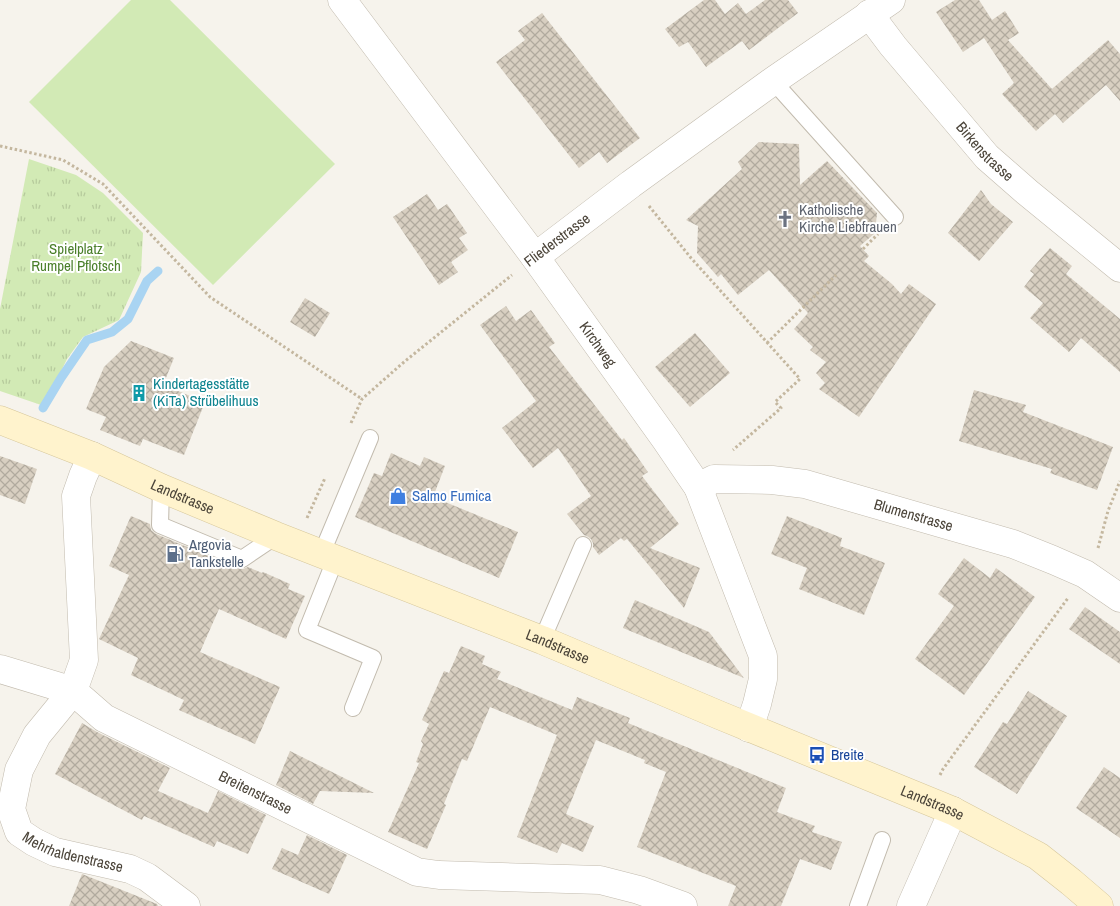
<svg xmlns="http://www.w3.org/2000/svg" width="1120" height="906" viewBox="0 0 1120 906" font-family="'Archivo Narrow',sans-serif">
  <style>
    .park { fill: url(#park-tufts) }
    .pitch { fill: #d2eab5 }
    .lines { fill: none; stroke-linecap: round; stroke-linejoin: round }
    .stream { stroke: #a9d4f2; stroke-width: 9 }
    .building { fill: url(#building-cross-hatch) }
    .lane-casing { stroke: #c2bbae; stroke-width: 18 }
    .street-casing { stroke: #c2bbae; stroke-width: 29 }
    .secondary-casing { stroke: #d6c79b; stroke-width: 29 }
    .path { stroke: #c4b79f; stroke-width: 3; stroke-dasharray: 2.5 2.5; stroke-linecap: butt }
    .lane { stroke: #fff; stroke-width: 16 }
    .street { stroke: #fff; stroke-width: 28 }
    .secondary { stroke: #fff3cd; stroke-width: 28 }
    .labels { text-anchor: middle; stroke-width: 4; stroke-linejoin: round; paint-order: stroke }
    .street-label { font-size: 15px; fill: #4b4439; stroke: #fff }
    .worship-label { font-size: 15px; fill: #5b616d; stroke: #fff; text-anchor: start }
    .park-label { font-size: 15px; fill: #4a7f2a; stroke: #fff }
    .culture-label { font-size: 15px; fill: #0d838f; stroke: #fff; text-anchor: start }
    .shop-label { font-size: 15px; fill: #366cbe; stroke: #fff; text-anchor: start }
    .service-label { font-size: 15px; fill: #4e5e75; stroke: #fff; text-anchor: start }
    .transit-label { font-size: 15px; fill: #164399; stroke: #fff; text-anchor: start }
  </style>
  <defs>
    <pattern id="park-tufts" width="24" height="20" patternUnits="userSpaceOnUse" patternTransform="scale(1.25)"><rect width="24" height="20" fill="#d2eab5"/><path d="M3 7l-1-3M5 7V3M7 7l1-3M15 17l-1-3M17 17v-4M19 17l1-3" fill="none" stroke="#b6ca9c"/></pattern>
    <pattern id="building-cross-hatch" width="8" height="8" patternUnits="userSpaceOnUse" patternTransform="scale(1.25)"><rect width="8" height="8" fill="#d8cfc1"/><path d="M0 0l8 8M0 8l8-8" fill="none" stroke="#b1aa9e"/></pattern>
  </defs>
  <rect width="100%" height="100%" fill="#f6f3ec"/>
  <!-- park -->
  <path class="park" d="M29,159L76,175L103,193L143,233L141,272L119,320L83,337L67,359L44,406L0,391V309Z"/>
  <!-- pitch -->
  <path class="pitch" d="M131,0H170L335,164L213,285L29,102Z"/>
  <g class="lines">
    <!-- stream -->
    <path class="stream" d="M43,408L61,378L87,340L112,332L128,319L147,281L158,271"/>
  </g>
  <!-- building -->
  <path class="building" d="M704,0H715L725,14L738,3L746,14L765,0H788L798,13L749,50L742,41L706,67L688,42L679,47L665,29Z
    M955,0H979L992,20L1005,11L1019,33L1008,40L1052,89L1108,40L1120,54V101L1106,85L1063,123L1055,114L1036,131L1002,94L1014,83L984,38L963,52L936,12Z
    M542,13L640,138L607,163L599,152L579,168L496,62L525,40L518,31Z
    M759,142L799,144L800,185L827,161L877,213L875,233L860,246L869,256L864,261L892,284L901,294L909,284L936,304L859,417L819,389L825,383L816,373L826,362L810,350L813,347L794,329L808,313L769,270L738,295L721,274L718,277L697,253L698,226L686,220L742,169L738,162Z
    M981,190L991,204L1013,222L979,261L948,233Z
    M427,194L438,210L447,204L467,233L459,238L468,250L451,262L458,272L439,285L393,217Z
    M1050,248L1072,266L1066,274L1120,319V372L1081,338L1069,352L1030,318L1043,303L1024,287L1034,274L1030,271Z
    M305,298L330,313L315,337L290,322Z
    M506,306L516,321L531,310L555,343L549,347L622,440L624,438L648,472L642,476L679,524L650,548L700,568L684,608L627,539L624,541L621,538L599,555L593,547V543L591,539L587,536L584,535L567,514L591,496L558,448L533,468L502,428L536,401L480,325Z
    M695,333L730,373L690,407L655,367Z
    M131,341L174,358L163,385L205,402L184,455L143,439L140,446L100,430L106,417L86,409L104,367Z
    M974,390L1026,405L1023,412L1113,447L1097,490L1050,473L1052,469L959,441Z
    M391,453L420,466L424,457L445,466L433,497L518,532L499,578L355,517L374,473L382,476Z
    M0,456L37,469L25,504L0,495Z
    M131,516L150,524L151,530L156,534L238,568L243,569L248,567L262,573L263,572L290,584L288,589L305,596L286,639L219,609L200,652L280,687L255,744L179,710L184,700L131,675L138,658L99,639L129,575L109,566Z
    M787,516L842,538L840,546L885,563L864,615L799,589L807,568L771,554Z
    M964,558L990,578L996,568L1035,597L964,695L915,659L954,606L938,594Z
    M635,600L709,632L744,678L623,628Z
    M1085,607L1120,632V664L1069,629Z
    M461,646L485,656L482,664L501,672L497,679L572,710L577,697L630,718L628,723L786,788L777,812L815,826L812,832L842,842L831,870L800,859L781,906H728L736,886L637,847L666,772L644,763L645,760L596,740L566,814L594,826L583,852L562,843L557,853L517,837L557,735L490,707L467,761L462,759L444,804L446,805L427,849L388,832L419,763L416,762L423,744L421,741L429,724L422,720L444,671L449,673Z
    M1028,691L1067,716L1017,794L974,767L1003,722L1007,724Z
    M82,723L97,732L170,768L158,791L208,813L218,791L266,815L248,854L217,841L214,847L144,816L142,820L55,774Z
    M290,751L374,793L320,791L313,804L276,785Z
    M1104,767L1120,778V838L1076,808Z
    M307,835L347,855L329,894L272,869L282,848L298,855Z
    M82,874L157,904L158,906H69Z"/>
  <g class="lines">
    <!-- lane casing -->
    <g class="lane-casing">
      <path id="lane" d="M773,81L895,217
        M161,488L160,525L242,559L276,536
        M321,555L370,438
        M335,560L307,630L373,658L353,708
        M542,640L583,545
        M858,906L882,840"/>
    </g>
    <!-- street casing -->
    <g class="street-casing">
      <g id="street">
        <path id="s1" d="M342,0L535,257L666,440L698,487L763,656V679L757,704L749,728"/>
        <path id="s2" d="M869,14L893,46L987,157L1027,192L1120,268"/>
        <path d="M535,257L631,184L773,81L891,0"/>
        <path id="s3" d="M92,456L83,476L76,496L84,660L73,691L104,718L417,872L439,875L600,880L639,890L683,906"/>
        <path id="s4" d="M698,487L714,479L772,480L805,484L1013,544L1053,560L1085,574L1120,598"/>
        <path id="s5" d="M0,669L73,691L37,735L19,770L11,809L19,832L34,842L55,852L130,869L147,877L186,906"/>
        <path d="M911,906L953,811"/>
      </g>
    </g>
    <!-- secondary casing -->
    <g class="secondary-casing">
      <g id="secondary">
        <path id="s6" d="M0,420L92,456L161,488L276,536L542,640L719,715L953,811L1038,856L1071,882L1099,906"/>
      </g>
    </g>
    <!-- path -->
    <path class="path" d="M0,146L63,160L103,184L210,297L362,399
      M649,206L691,258L800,379L775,402L781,408L733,450
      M863,249L878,234
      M767,343L836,275
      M351,423L362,399L404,362L512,275
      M307,518L325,478
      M1098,548L1108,511L1120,481
      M940,775L943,769L1068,598"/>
    <!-- lane -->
    <use href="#lane" class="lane"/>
    <!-- street -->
    <use href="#street" class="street"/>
    <!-- secondary -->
    <use href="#secondary" class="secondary"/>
  </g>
  <!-- icons -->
  <defs>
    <g id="church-bare" transform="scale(1.35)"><path d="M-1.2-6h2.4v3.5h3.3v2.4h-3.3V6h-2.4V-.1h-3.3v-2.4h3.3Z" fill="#6b7280" stroke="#fff" stroke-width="2.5" paint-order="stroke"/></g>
    <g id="building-bare" transform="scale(1.35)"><path d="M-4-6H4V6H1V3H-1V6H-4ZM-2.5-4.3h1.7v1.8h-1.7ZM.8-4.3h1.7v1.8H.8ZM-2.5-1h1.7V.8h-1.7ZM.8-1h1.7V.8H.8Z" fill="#0f9aa8" stroke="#fff" stroke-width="2.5" paint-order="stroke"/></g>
    <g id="shop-bare" transform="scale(1.35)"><path d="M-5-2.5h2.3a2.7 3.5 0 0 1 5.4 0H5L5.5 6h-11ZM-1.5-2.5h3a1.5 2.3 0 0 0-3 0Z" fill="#3f7fe0" stroke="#fff" stroke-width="2.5" paint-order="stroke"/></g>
    <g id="fuel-bare" transform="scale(1.35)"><path d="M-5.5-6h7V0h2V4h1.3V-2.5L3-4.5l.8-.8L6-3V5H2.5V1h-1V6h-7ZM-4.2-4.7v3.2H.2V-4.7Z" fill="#5c6f8a" stroke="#fff" stroke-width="2.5" paint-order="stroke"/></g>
    <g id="bus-bare" transform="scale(1.35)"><path d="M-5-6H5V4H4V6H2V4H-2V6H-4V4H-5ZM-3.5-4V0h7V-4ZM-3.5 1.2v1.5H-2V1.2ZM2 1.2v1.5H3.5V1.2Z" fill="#1a4fb4" stroke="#fff" stroke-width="2.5" paint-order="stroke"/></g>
  </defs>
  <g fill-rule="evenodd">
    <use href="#church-bare" x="785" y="219"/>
    <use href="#building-bare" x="139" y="393"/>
    <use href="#shop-bare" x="398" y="496"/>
    <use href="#fuel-bare" x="175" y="554"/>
    <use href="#bus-bare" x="817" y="755"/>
  </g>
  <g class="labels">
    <!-- street labels -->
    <g class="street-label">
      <text dy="5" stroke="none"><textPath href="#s2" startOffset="180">Birkenstrasse</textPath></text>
      <text transform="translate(557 240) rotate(-37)" y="5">Fliederstrasse</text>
      <text dy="5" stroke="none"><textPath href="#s1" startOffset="429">Kirchweg</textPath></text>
      <text dy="5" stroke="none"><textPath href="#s6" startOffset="198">Landstrasse</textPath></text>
      <text dy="5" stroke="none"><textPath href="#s4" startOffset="222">Blumenstrasse</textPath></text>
      <text dy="5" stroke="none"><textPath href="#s6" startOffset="602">Landstrasse</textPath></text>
      <text dy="5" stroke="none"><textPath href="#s3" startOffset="450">Breitenstrasse</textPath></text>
      <text dy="5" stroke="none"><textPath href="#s6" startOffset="1008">Landstrasse</textPath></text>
      <text dy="5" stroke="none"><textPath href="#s5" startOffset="295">Mehrhaldenstrasse</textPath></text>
    </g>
    <!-- worship labels -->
    <g class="worship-label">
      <text x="799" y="215">Katholische<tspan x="799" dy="17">Kirche Liebfrauen</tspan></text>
    </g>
    <!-- park labels -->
    <g class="park-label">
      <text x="76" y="254">Spielplatz<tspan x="76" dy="17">Rumpel Pflotsch</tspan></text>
    </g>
    <!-- culture labels -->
    <g class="culture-label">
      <text x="153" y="389">Kindertagesstätte<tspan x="153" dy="17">(KiTa) Strübelihuus</tspan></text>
    </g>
    <!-- shop labels -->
    <g class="shop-label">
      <text x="412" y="501">Salmo Fumica</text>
    </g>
    <!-- service labels -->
    <g class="service-label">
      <text x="189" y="550">Argovia<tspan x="189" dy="17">Tankstelle</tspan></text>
    </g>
    <!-- transit labels -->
    <g class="transit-label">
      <text x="831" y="760">Breite</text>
    </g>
  </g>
</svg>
